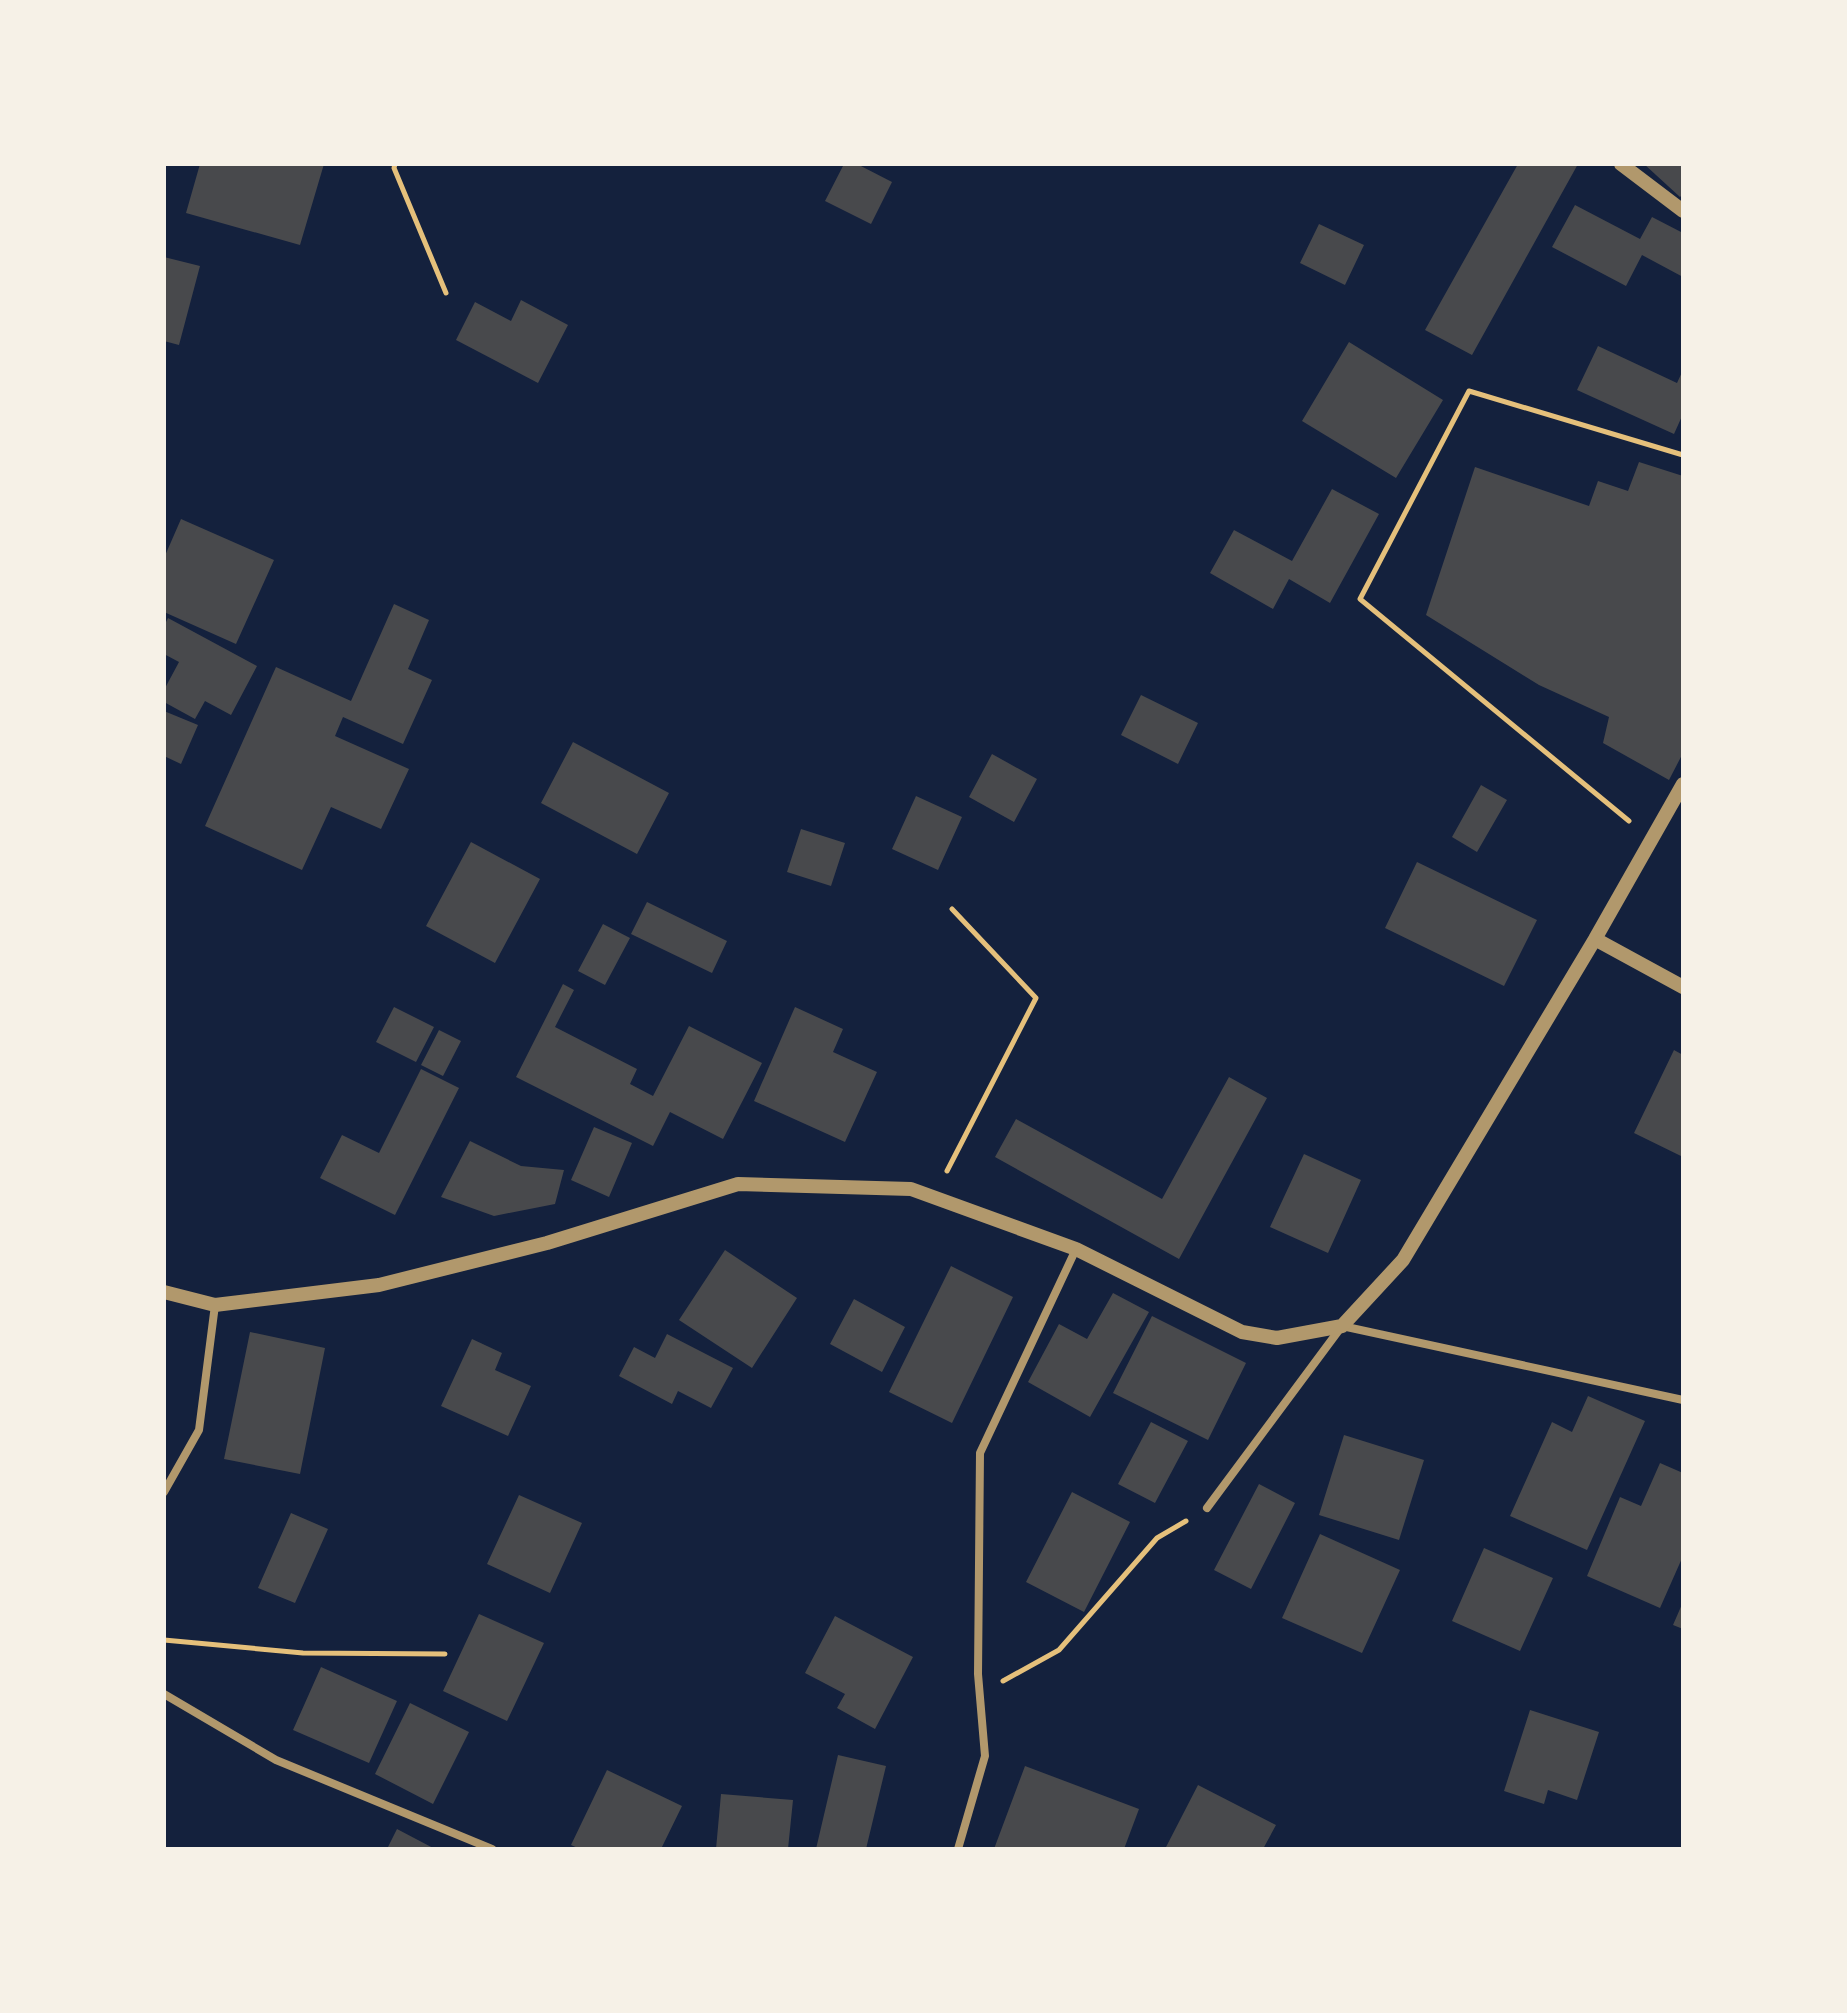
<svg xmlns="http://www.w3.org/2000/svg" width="1847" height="2013" viewBox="0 0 1847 2013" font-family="Literata,serif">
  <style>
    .building { fill: #48494c }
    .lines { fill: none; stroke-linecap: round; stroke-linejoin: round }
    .path { stroke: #e5c07b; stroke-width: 5 }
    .minor { stroke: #b1986c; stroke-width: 8 }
    .tertiary { stroke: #b1986c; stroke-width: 14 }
  </style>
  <rect width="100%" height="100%" fill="#14213d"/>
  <!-- building -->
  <path class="building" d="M200,164H324L300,245L186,213Z
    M844,164H857L892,182L871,224L825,201Z
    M1518,164H1578L1472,355L1425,330Z
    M1644,164H1683V194L1680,197Z
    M1575,205L1640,239L1652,217L1683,233V277L1642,255L1626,286L1552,247Z
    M1319,224L1364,245L1345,285L1300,263Z
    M164,257L200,266L179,345L164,341Z
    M521,300L568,325L538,383L456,340L475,302L511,321Z
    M1349,342L1443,400L1396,478L1302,421Z
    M1598,346L1677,383L1683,370V414L1674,434L1577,390Z
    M1639,462L1683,476V753L1669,780L1603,743L1609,717L1539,685L1426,615L1475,467L1589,506L1598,481L1628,491Z
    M1332,489L1379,514L1330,603L1289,579L1273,609L1210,573L1234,530L1292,561Z
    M181,519L274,560L236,644L164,612V558Z
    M394,604L429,620L408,669L432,680L403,744L343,717L335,736L409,769L381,829L331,807L302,870L205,826L276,667L351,701Z
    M168,618L257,666L231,715L205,701L195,719L164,702V690L179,662L164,654V626Z
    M1141,695L1198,723L1178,764L1121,735Z
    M164,711L198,725L181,764L164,756Z
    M573,742L669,793L637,854L541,803Z
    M992,754L1037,779L1014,822L969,797Z
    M1481,785L1507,800L1477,852L1452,837Z
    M916,796L962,817L938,870L892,849Z
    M801,829L845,843L831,886L787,872Z
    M471,842L540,879L495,963L426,926Z
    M1417,862L1537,920L1504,986L1385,928Z
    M647,902L727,941L712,973L631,934Z
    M603,924L630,938L605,985L578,971Z
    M563,984L574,990L555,1027L637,1069L630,1084L653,1096L689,1026L762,1063L723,1139L670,1112L653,1146L516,1077Z
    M394,1007L434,1027L416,1062L376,1042Z
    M795,1007L843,1029L833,1052L877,1072L845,1142L754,1101Z
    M439,1030L461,1041L443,1076L421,1065Z
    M1674,1050L1683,1055V1157L1634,1133Z
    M421,1069L459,1088L395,1215L320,1178L342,1135L379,1153Z
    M1229,1077L1267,1098L1179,1259L995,1157L1016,1119L1162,1199Z
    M594,1127L632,1143L609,1197L571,1180Z
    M470,1141L521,1166L564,1170L555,1204L494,1216L441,1197Z
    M1304,1154L1361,1180L1328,1253L1270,1227Z
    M725,1250L797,1298L752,1368L679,1320Z
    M951,1266L1013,1297L952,1423L889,1392Z
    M1113,1293L1149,1312L1090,1417L1028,1382L1059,1324L1087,1339Z
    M854,1299L905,1327L882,1372L830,1344Z
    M1152,1316L1246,1363L1208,1440L1113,1393Z
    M250,1332L325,1348L300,1474L224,1459Z
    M667,1334L733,1368L711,1408L678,1391L672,1404L619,1376L634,1347L655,1358Z
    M472,1339L502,1353L495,1370L531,1386L508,1436L441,1406Z
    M1588,1396L1645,1421L1587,1550L1510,1516L1552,1422L1572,1432Z
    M1151,1422L1188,1441L1155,1503L1118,1484Z
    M1344,1435L1424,1460L1399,1540L1319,1515Z
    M1660,1463L1683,1473V1556L1660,1608L1587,1576L1620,1497L1641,1506Z
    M1259,1484L1295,1503L1251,1589L1214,1570Z
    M1072,1492L1130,1522L1084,1612L1026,1582Z
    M519,1495L582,1523L550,1593L487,1564Z
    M291,1513L328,1529L295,1603L258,1588Z
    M1320,1534L1400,1570L1362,1653L1282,1618Z
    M1484,1548L1553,1578L1520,1651L1452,1621Z
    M1683,1602V1629L1673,1625Z
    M479,1614L544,1643L507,1721L443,1691Z
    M835,1616L913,1657L875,1729L837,1708L845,1694L805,1673Z
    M321,1667L397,1701L369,1763L293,1730Z
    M410,1703L469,1732L433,1804L375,1774Z
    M1530,1710L1599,1732L1577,1800L1548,1790L1544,1804L1504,1791Z
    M838,1755L886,1766L866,1849H816Z
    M1025,1766L1139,1809L1124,1849H994Z
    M607,1770L682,1806L661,1849H580L571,1845Z
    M1198,1785L1276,1825L1263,1849H1165Z
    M721,1794L793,1800L788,1849H716Z
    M397,1829L435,1849H387Z"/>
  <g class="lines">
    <!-- path -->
    <path class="path" d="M395,164L394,168L446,293
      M1629,821L1360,599L1469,391L1683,455
      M947,1171L1036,998L952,909
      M164,1640L303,1653L445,1654
      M1003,1681L1059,1650L1157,1538L1186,1521"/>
    <!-- minor -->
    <path class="minor" d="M164,1492L199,1430L215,1305
      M1207,1508L1342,1326L1683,1400
      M164,1694L276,1760L492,1849
      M958,1849L985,1756L978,1674L980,1453L1076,1249"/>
    <!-- tertiary -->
    <path class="tertiary" d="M1621,164L1683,211
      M1595,939L1683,987
      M164,1292L215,1305L379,1285L547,1243L738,1184L911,1189L1076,1249L1242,1332L1277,1338L1342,1326L1403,1260L1595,939L1683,784"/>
  </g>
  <!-- border -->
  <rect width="1847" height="2013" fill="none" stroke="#f6f1e7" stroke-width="332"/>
</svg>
